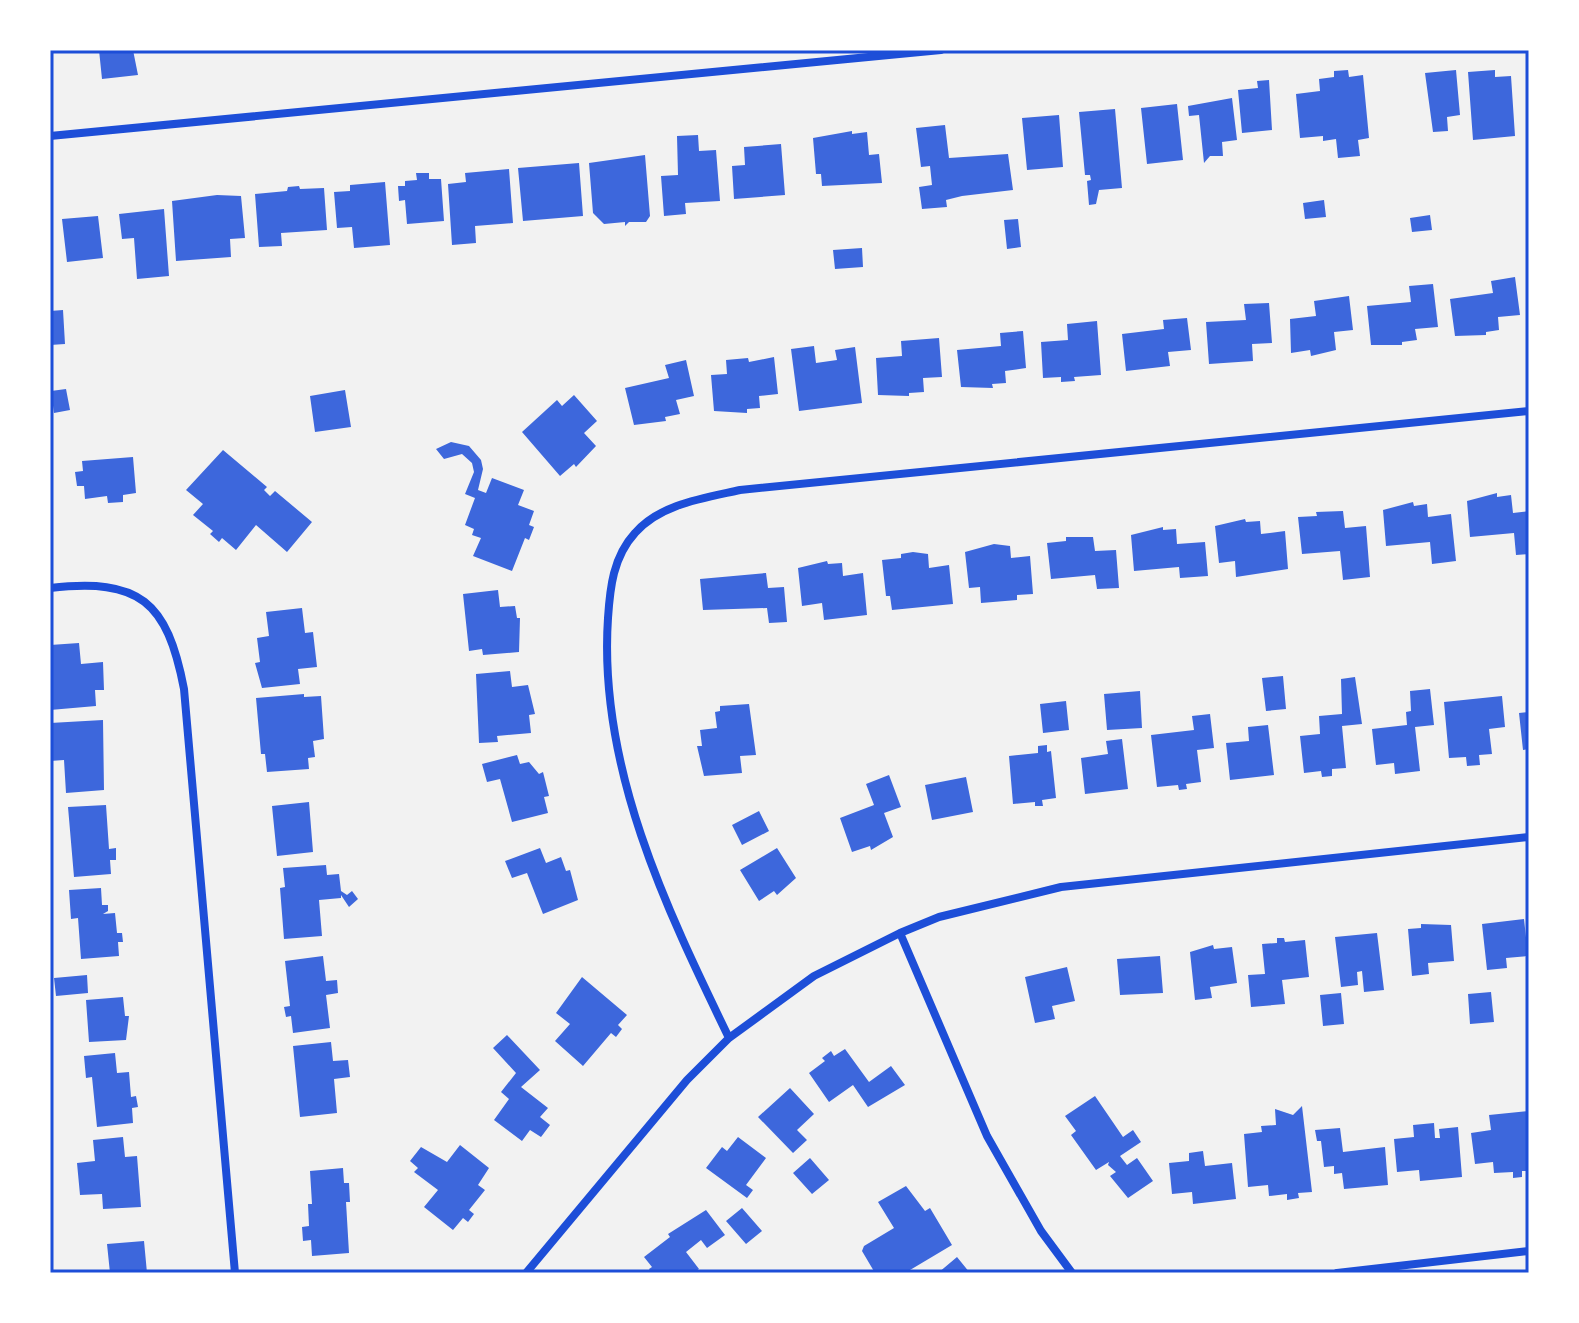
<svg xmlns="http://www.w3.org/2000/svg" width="1579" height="1323" viewBox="0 0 1579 1323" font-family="Overpass,sans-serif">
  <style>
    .building { fill: #3d67dc }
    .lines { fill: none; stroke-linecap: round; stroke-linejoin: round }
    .minor { stroke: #1d4ed8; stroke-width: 8 }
    .neatline { fill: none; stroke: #1d4ed8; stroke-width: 3 }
  </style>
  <rect width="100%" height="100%" fill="#f2f2f2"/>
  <!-- building -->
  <path class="building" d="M99,50H133L138,75L102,79Z
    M1348,70L1349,77L1363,75L1369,138L1358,140L1360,156L1338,158L1336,139L1323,141V136L1300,138L1296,94L1320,91L1319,79L1334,77V71Z
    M1456,70L1460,115L1447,117L1448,131L1433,132L1425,73Z
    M1495,70V77L1511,76L1515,136L1473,140L1468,72Z
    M1269,80L1272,130L1242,133L1238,90L1258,88L1257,81Z
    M1232,98L1237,140L1222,142L1223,156H1210L1204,163L1199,115L1189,116L1188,106Z
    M1177,104L1183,160L1147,164L1141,108Z
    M1115,109L1122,188L1099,190L1096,204L1089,205L1087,181L1091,180L1090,175H1085L1079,112Z
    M1059,115L1063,167L1027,170L1022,118Z
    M945,125L949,158L1008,154L1013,190L962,196L946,200L947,207L922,209L919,187L932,185L930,166L921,167L916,128Z
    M852,131V134L867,132L869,155L879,154L882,183L822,186L821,174H816L813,138Z
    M698,135L699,151L716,150L720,201L685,203L686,214L664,216L661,176L678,175L677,136Z
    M781,144L785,195L734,199L732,166L745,165L744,147Z
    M645,155L650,216L646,222H629L625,226V222L604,224L593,213L589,163Z
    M579,163L583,216L523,221L518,168Z
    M509,169L513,223L475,226L476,243L452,245L448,184L466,182L465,173Z
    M416,173H429V179H441L444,221L407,224L405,200L399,201L398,186H405V181L417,180Z
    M385,182L390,245L354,248L352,227L337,228L334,192L350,191V185Z
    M299,186L300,189L324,188L327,230L281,233L282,246L259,247L255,194L287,191L288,187Z
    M217,195L241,196L245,238L230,239L231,257L176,261L172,201Z
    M1324,200L1326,217L1305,219L1303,203Z
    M164,209L169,276L137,279L134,238L122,239L119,214Z
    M1430,215L1432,230L1412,232L1410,218Z
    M98,216L103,258L67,262L62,219Z
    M1018,219L1021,247L1007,249L1004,220Z
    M862,248L863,267L835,269L833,250Z
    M1515,277L1520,315L1498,317L1499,330L1486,332V335L1455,336L1450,299L1493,293L1491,281Z
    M1433,284L1438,327L1415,329L1417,340L1402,342V345H1371L1367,306L1411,302L1409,286Z
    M1349,296L1353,330L1334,332L1336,350L1311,356L1310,350L1291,353L1290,319L1316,316L1314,301Z
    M1269,303L1272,343L1252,344L1253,361L1209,364L1206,322L1246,320L1244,304Z
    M63,310L65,344L50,345V311Z
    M1187,318L1191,350L1168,352L1170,366L1126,371L1122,334L1164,329L1163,320Z
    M1097,321L1101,375L1074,377L1075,381L1061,382V377L1043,378L1041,342L1068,340L1067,324Z
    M1023,331L1026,368L1005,371L1006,383L992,384L993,388L961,387L957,350L1001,346L1000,333Z
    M939,338L942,377L923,378L924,392L909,393V396L878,395L876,358L902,356L901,341Z
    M814,346L816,363L837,360L835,350L855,347L862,403L799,411L791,349Z
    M774,357L778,394L759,396L760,408L747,409V413L714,411L711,375L727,374L726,360L748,358L749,362Z
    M686,360L694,396L676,400L680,414L665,417L666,421L634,425L625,388L669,378L665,365Z
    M66,389L70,410L54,413L51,391Z
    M345,390L351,427L315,432L310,396Z
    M574,395L597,421L584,433L596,446L576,467L574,464L560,476L522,432L557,400L562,406Z
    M451,442L469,446L481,460L483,469L478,490L486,493L492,478L524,490L518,505L534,511L529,525L534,527L529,540L525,538L512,571L473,556L481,538L472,535L474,529L465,525L475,498L465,494L474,472L472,463L462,454L444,459L436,449Z
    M223,450L267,487L264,490L270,496L275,491L312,522L287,552L256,525L236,550L222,538L219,542L210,534L213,531L193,515L203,504L186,490Z
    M133,457L136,493L123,495V502L108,503L107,496L85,499L84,486H77L75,472L83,471L82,461Z
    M1497,493V497L1511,495L1513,513L1529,511V554L1516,555L1514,533L1470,537L1467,501Z
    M1413,502L1414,506L1427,504L1428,517L1451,514L1456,561L1432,564L1430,542L1386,546L1383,510Z
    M1343,511L1345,528L1366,526L1370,577L1343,580L1340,551L1302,554L1298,517L1317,516L1316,512Z
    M1245,519L1246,522L1260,521L1261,534L1285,531L1288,569L1236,577L1235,561L1219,563L1215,526Z
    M1163,527V530L1176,529L1177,544L1205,542L1208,576L1180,578L1179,567L1134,571L1131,535Z
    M1066,537H1093L1095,551L1116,550L1119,588L1097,589L1095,575L1051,579L1047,543L1066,541Z
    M994,544L1010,546L1011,558L1030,556L1033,594L1017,595V600L981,603L980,587L969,588L965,552Z
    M913,552L928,554L929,568L949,565L953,604L892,610L890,596H886L882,560L901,558V554Z
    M827,561L828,564L842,563L843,576L863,573L867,615L824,620L822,603L802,606L798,568Z
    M766,573L768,588L784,587L787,622L769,623L767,608L703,610L700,579Z
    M498,590L500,607L515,606L517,618H520L519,652L483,655L482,649L469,651L463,594Z
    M302,608L305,633L313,632L317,667L298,669L300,684L262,688L255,663L260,662L257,638L269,636L266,612Z
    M79,643L81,664L103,662L104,690H95L96,706L50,710V645Z
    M510,671L512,687L528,685L535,714L529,715L531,733L497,736L498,742L479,743L476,674Z
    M1283,676L1286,709L1266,711L1262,678Z
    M1355,677L1362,724L1342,726L1346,768L1332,769V776L1322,777L1321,771L1304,773L1300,736L1320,734L1319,716L1342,714L1341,679Z
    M1430,689L1434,725L1415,727L1420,771L1395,774L1394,763L1376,765L1372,729L1407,725L1406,712L1411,711L1410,691Z
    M1140,691L1142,728L1107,730L1104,694Z
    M304,694V697L321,696L324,739L313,741L315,757L308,758L309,769L267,772L265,754H261L256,698Z
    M1502,696L1505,727L1489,729L1492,754L1479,755L1480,765L1467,766L1466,757L1449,758L1444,702Z
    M1066,701L1069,730L1043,733L1040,704Z
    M749,704L756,755L740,756L742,773L704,776L697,746H702L700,730L717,728L715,712L720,711V706Z
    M1529,712V749L1523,750L1519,713Z
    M1210,714L1214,748L1197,750L1201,782L1186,784L1187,789L1179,790L1178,785L1157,787L1151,735L1194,730L1192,716Z
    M103,720L104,790L66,793L64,760L50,761V723Z
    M1268,725L1274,775L1230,780L1226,743L1249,741L1248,727Z
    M1122,739L1128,789L1085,794L1081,758L1108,754L1106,741Z
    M1047,745V752L1051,751L1056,798L1042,800L1043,806H1035V802L1013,804L1009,756L1038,753V746Z
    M517,755L520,764L529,762L539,774L543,772L549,796L544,797L548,813L512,822L500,779L487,782L482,764Z
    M889,775L901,807L884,813L893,837L871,850L870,846L852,852L840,818L874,805L866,784Z
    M966,777L973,812L932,820L925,785Z
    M309,802L313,852L277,856L272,806Z
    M106,805L109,849L116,848V860H110L111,874L74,877L68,807Z
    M759,811L769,831L742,845L732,825Z
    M540,848L546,863L561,857L566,871L570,870L578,900L543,914L527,873L512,878L505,861Z
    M777,848L796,878L777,895L774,891L759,901L740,870Z
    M326,865L327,875L339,874L341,891L347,895L352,891L358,899L349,907L341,895V898L319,900L322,936L284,939L280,888L285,887L283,868Z
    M101,888L102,905H108V911L103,914L115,913L117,933H122L123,942H118L119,956L81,959L78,918L71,919L69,890Z
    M1524,919L1528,956L1506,958L1507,968L1487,970L1482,924Z
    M1421,924L1451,925L1454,961L1428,963L1429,974L1412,976L1408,929L1421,928Z
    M1377,933L1384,990L1364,992L1362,971L1357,972L1358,985L1341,987L1335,937Z
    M1277,938H1284L1285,942L1305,940L1309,977L1282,980L1285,1004L1251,1007L1248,975L1265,974L1262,944L1277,943Z
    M1213,945L1214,949L1232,947L1237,983L1210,987L1212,998L1195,1000L1190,952Z
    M323,956L326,981L337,980L338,993L326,995L330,1028L293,1033L291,1016L286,1017L284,1007L290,1006L285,961Z
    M1160,956L1163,993L1120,995L1117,959Z
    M1067,967L1075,1001L1052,1006L1055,1019L1035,1023L1025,977Z
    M87,975L88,993L56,996L54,978Z
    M582,977L627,1015L618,1025L622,1029L616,1037L611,1033L583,1066L555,1041L570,1024L556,1013Z
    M1491,992L1494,1022L1470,1024L1468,994Z
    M1341,993L1344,1024L1323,1026L1320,995Z
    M123,997L125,1016H129L126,1040L89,1042L86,1000Z
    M507,1035L540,1070L521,1087L548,1108L540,1117L550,1125L541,1137L530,1130L522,1141L494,1120L509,1099L501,1092L516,1073L493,1048Z
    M331,1042L333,1061L348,1060L350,1077L334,1079L337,1113L300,1117L293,1046Z
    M845,1049L869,1082L891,1066L905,1085L868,1107L853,1085L829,1102L809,1073L825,1061L822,1058L831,1051L834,1056Z
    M115,1053L117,1073L129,1072L131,1097L136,1096L138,1107L132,1108L133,1123L97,1127L92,1077L86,1078L84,1056Z
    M790,1088L814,1114L797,1130L807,1140L793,1153L758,1117Z
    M1095,1096L1123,1137L1133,1130L1141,1142L1120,1156L1127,1165L1137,1158L1153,1181L1128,1198L1110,1176L1116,1172L1108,1165L1109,1162L1096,1170L1071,1135L1076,1131L1065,1116Z
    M1302,1106L1312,1192L1298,1193L1299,1198L1287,1200V1194L1269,1196L1268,1185L1248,1187L1244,1134L1262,1132L1261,1126L1276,1125L1275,1109L1293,1115Z
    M1529,1111V1171H1522V1177L1513,1178V1172L1494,1173L1493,1162L1475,1164L1471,1133L1491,1130L1489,1115Z
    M1434,1123L1435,1138H1440L1439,1129L1458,1127L1462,1177L1420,1181L1419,1170L1397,1172L1394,1139L1414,1137L1413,1125Z
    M1340,1128L1343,1152L1385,1147L1388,1185L1344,1189L1342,1173L1334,1174V1166L1324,1167L1321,1141H1317L1315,1130Z
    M123,1137L125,1157L137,1156L141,1207L103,1209L102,1194L80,1195L77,1163L95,1161L93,1140Z
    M738,1137L766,1158L746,1185L753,1190L747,1198L706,1168L722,1147L727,1151Z
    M460,1145L489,1168L478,1185L485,1190L469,1210L474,1214L468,1222L463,1218L453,1230L424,1207L438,1190L414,1172L418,1168L410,1161L421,1147L447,1162Z
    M1203,1151L1205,1166L1232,1163L1236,1199L1193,1204L1192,1192L1172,1194L1169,1163L1189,1161V1153Z
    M810,1158L829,1180L812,1194L793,1173Z
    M343,1168L344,1183H349L350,1202H346L349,1253L312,1256L311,1240L303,1241L302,1227L309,1226L308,1204H312L310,1171Z
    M906,1186L925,1211L930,1208L952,1245L905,1273H875L862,1251L864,1246L894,1228L878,1202Z
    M742,1208L762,1231L746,1244L726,1221Z
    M706,1210L725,1235L707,1248L701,1240L686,1252L699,1269L693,1273H651L649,1269L652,1267L644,1257L670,1237L668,1234Z
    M144,1241L147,1273H110L107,1244Z
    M957,1257L970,1273H938Z"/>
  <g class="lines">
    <!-- minor -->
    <path class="minor" d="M50,136L941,50
      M50,588C140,578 167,601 184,689L235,1273
      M900,933L987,1136L1041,1231L1072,1273
      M729,1038C666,908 598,767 608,618C610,588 613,557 635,533C660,504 704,498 740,490L1529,411
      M526,1273L687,1080L729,1038L814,976L900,933L939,917L1061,887L1529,837
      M1337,1273L1529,1251"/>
  </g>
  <!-- border -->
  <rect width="1579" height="1323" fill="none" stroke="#ffffff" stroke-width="104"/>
  <rect x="52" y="52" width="1475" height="1219" class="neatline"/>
</svg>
